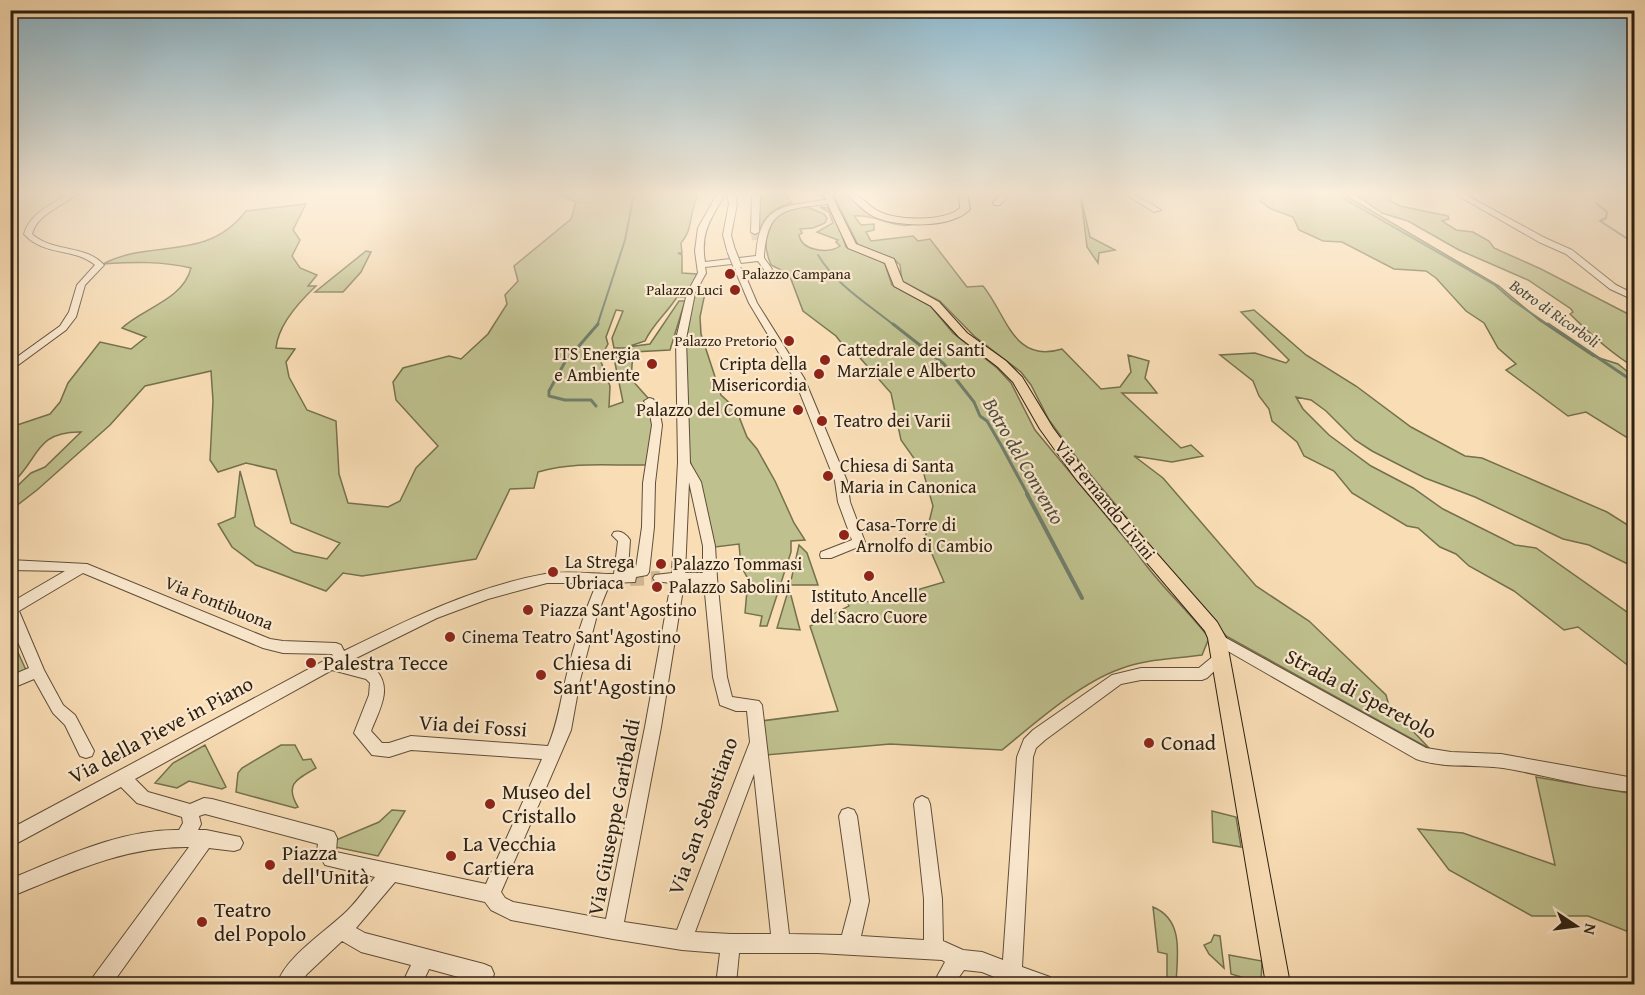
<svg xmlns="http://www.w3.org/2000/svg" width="1645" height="995" viewBox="0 0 1645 995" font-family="'Gentium Book Plus',serif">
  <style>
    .green { fill: #bec08d; stroke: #75704e; stroke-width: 1.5; fill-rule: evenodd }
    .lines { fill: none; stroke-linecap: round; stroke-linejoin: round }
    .stream-far2 { stroke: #717e6b; stroke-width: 2 }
    .stream-far1 { stroke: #717e6b; stroke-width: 3 }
    .stream { stroke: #717e6b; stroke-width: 4 }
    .minor-tunnel-far1 { stroke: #d0b794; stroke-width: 8; stroke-dasharray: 8 4; stroke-linecap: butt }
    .minor-tunnel { stroke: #d0b794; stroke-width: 14; stroke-dasharray: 14 7; stroke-linecap: butt }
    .minor-casing { stroke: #5f4e39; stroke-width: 2 }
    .major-casing { stroke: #2c1f10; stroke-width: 2 }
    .minor { fill: #fbe9cf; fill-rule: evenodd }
    .major { fill: #f9ddb5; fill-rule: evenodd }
    .minor-bridge-casing { stroke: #5f4e39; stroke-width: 10; stroke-linecap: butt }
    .minor-bridge { stroke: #fbe9cf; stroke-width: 8 }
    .poi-dot { fill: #8f2418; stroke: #fbe9cf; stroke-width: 2 }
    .labels { text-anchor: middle; stroke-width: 4.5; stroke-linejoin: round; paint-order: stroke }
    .far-poi-label { font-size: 15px; fill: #2c1f10; stroke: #fbe9cf; text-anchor: end }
    .far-water-label { font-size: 16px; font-style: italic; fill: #4e4e3d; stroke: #fbe9cf }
    .poi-label { font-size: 18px; fill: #2c1f10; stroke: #fbe9cf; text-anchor: start }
    .street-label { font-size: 18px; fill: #2c1f10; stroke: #fbe9cf }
    .water-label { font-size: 20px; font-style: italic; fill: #4e4e3d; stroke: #fbe9cf }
    .near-poi-label { font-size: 21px; fill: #2c1f10; stroke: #fbe9cf; text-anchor: start }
    .near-street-label { font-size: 21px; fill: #2c1f10; stroke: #fbe9cf }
  </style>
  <rect width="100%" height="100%" fill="#f9ddb5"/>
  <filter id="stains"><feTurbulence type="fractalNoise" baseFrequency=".00333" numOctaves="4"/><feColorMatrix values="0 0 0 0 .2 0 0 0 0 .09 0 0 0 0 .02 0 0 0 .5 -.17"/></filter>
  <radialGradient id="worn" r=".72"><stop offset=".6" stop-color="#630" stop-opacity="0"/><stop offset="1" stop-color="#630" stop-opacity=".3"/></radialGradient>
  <!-- green -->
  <path class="green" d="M558,194H695L697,198C689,213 693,231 681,243L682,253H678L682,255V273L697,274L685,297H677C667,313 653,324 645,341L627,347L650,344L679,301H685L670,350L633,352L631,379L648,398L647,403L654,426L649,465C609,466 578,461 538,472L534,488L510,489L476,559L362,576L343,573L326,591L256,565L232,547L218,524L235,517L240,471L255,526L294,552L327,559L340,543L291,523L276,470L246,463L218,472L210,460L213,401L211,371L145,386L110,425L37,490L11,510V492L31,473L45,467L81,432C34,431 39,461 11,484V427L50,414L60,402L68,383L100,342L131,349L146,337L122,328C143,308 183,300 191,268C162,261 133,262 103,264C152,238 206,263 246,211L306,204L293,230L300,240L292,256L300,268L317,275L308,286H316C299,302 278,325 276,348L295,349L286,362L289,377L307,410L336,421L339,474L348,503L388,507L400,501L416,468L438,446L396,400L393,382L403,368L449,356L461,359L488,334L507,304L505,295L518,281L514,266L571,219L576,202ZM616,310L623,311L612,338L614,348H624L617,353L615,363L623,402L609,407L610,386L600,359L608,344L606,337Z
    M759,194H785L792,203C777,206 763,216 760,231H757L760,199L762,198Z
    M833,194C858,194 855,209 873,216C888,223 909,221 925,222C918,223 908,227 901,225C885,223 869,214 854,216L861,225L874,224V230L866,232L871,241L913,236L918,241L930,239L967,287L983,286C1007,315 1013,364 1062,349L1101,389L1120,387L1131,372L1128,355L1149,361L1145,378L1157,393H1122L1181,448L1191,445L1203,456L1172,462L1134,456L1163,478L1256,586L1309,621L1386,695L1389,706L1430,749L1226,636L1079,461L1049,420L1031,385L1021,372L974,336L940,301L902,281L900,265L894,259L858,245Z
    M1266,194H1343L1499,286L1539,320L1593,356L1618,364L1634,377V442L1586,412L1568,416L1506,370L1516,364L1498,348L1484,323L1466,311L1436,278L1426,271L1394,269L1342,242L1323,241L1299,230L1293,217L1271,209L1260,201Z
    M1355,194H1393L1389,200L1400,206L1448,216L1449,219L1442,221L1456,230L1473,232L1489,241L1494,248L1541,269L1634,317V367C1611,353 1590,334 1570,314L1573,312L1571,309L1528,280L1459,250L1408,221L1382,213Z
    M1081,198L1090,237L1115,250L1099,253L1098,263L1087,247Z
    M805,206L824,214L827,218L825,223L813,228L800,229L802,233L799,235C802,251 828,254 840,246L836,242L838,240L817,232L833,223L829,212L820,207L828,208L837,220L846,247L884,262L892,285L928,303L953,333L997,368L1011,383L1035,430L1137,553C1158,584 1186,608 1209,638L1202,655C1175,659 1145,659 1120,669C1080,683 1035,723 1002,750L890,744L766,755L761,721L838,711L810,626L849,606L844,594L850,592L854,598L873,603L944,582L925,538L933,506L923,471L901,440L891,393L853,350L846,349L836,336L803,311L789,274L771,265C761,240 766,231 780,211Z
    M366,251L371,252L361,272L343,292H315Z
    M699,291L705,293L700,317L701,334L721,395L736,409L747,437L757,449L775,481L794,523L805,540L791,541V552L767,626H760L762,616L745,613L748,579L741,566L739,544L715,547C710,526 706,504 700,484C697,475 691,467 689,458C685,429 678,309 699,291Z
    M1254,310L1306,355L1356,386L1411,427L1465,456L1482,458L1607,512L1634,529V567L1589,545L1563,539L1475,497L1425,478L1372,451L1355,440L1326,411L1311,400L1296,397L1303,409L1329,435L1371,466L1413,488L1443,509L1515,545L1536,548L1634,617V670L1578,627L1564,630L1514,591L1469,566L1456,554L1440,547L1418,528L1407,526L1352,493L1334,471L1304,456L1297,442L1272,421L1269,409L1259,396L1253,381L1220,355L1255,353L1286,363L1289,360L1241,312Z
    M799,545L807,553L818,585H790Z
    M789,588L800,630L777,628Z
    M10,635L26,670L10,677Z
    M205,745L226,787L222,789L189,781L177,788L155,783L173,763Z
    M281,745H295L303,760L311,759L316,768C297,779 284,784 298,807L295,808L236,792L238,773L242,768Z
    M1536,777L1634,794V934L1588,916H1532L1449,870L1418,829L1463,833L1555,865Z
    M392,810L405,811L378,856L335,847L336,840L379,822Z
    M1212,811L1236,817L1241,847L1213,842Z
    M1153,907C1185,920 1177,957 1176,984H1167V954L1158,952Z
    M1214,935L1220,936L1224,968L1209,954L1204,945L1211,942Z
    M1229,955L1262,961L1261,983L1231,974Z"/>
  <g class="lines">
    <!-- stream-far2 -->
    <path class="stream-far2" d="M1336,194L1495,285L1512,300L1550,326
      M1596,203L1607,212L1606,218L1600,221L1634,243
      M818,255C836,285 868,304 895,326
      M597,326L625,240L634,194"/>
    <!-- stream-far1 -->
    <path class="stream-far1" d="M893,324L944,364L974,402L980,416L987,421L1001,445L1028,495
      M1548,324L1634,382
      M596,406L591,400H565L549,396V391L565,362L598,324"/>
    <!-- stream -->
    <path class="stream" d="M1027,494L1082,598"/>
    <!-- minor-tunnel-far1 -->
    <path class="minor-tunnel-far1" d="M755,232L756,241"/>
    <!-- minor-tunnel -->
    <path class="minor-tunnel" d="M630,579L660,578"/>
    <!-- minor casing -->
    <g class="minor-casing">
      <path id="minor" d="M68,194H77C62,207 38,213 32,234C53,253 85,244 104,265L85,285L76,317L66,330L10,371V362L60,326L69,312L77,285L95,265C74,247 45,257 24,234C30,213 51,205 68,194Z
        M717,194H725C711,219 700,232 705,262L756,256C759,201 787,207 830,199L834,201C827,205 819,205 811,206C775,210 768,219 764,254V258L772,269L771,271H765L758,261L705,267L706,273L695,293L686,339L690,463L701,482L715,546L717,578L727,677L732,697L759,701L762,705L789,934L842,935L851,901L839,816L842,810L848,808L854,810L857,816L869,901L861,936L924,940V899L914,804L916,799L922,796L928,799L930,804L942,899L943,941L963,950L982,952L1003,960L1017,757L1024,739L1033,730L1112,675L1141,668H1199L1216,654L1221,652L1226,654L1228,658L1207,678L1202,680H1141L1121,684L1045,740L1036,748L1033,757L1022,967L1050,977L1053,984H1012L982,972L964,970L954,984H933L945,962L942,960L818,953H739L736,984H716L720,953L682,950L613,939L511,920L491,910L485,902L395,882L356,928L365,933L484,964L491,967L494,974L491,981L484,984L429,969L422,984H402L411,965L361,952L342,941L307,974L299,984H277C286,956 327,931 348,910C358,900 366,888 375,877L325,865L317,851L318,844L205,814L199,816L201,824L198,830H206L240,837L243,843L240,849L234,851L209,848L112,984H90L93,977L189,847C125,846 69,873 10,897V879C64,857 121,829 179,830L183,823L182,817L137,803L121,787L10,847V829L333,656L332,654L283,653L263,648L83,573L19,611L44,670L63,705L75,715L94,751L92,756L86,758L80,756L65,725L53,713L34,679L10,689V676L29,668L10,623V603L65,571L10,570V560L87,564L270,639L283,641L336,643L341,645L344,651C409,619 474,587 545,574C565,570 593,574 614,574L618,541L612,535L614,532C621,530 626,534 630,540L628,569L636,568L642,527L643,483L652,425L649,409L644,401L649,398L653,399L659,409L662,425L655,483L654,527L649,572L647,575L636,577L635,582L610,583L597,615L580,680L571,730L501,892L505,898L513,902L606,919L645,727L671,583L655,581L653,578L655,575L672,573L678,462L676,339L687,293L698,273L695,251L698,228ZM689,482L703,546V573H685ZM547,583H597C583,615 573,648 565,682C560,704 557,725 548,746L411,736L389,743H382L371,731C379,710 393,689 376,670L346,663L437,618L488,599ZM684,583H704L713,677L720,705L736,711H747L750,742L677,930L624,922L661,727ZM332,670L366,679L370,683L369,695L354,733L372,755L389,757L411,750L542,759L486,884L336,852L337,838L334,832L328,830L212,799L204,798L190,804L148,792L135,779ZM754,774L771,934H731L695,932Z
        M727,194H735L737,204L731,235L735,250L731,252L727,250L723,235L729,204Z
        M752,194H760L759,232L755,234L751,232Z
        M1001,194H1009L1000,205H994L993,203Z
        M1125,194H1134L1161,210L1154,212Z
        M1455,194H1464L1545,238L1572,250L1616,285L1634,294V300L1610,289L1566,254L1539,242Z
        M739,267L743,270L757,303L804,378L847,481L850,502L865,542L863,545L831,558H821L820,555L821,552L852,540L838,502L835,481L794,378L749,303L735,270Z
        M1217,633L1426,748L1451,752L1501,754L1634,778V792C1590,789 1547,775 1503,768C1474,764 1445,769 1416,759L1212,642L1210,638L1212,634Z"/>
    </g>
    <!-- major casing -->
    <g class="major-casing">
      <path id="major" d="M823,194H831L856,244L894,259L903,282L939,302L967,333L1006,361L1022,377L1053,428L1086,473L1217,622L1226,638L1290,984H1266L1208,638L1205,631L1076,479L1040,429L1013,382L998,367L959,337L931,306L894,286L885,263L848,248Z
        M847,194C862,194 865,204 878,211C896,221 945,222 960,208L959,194H967L970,209C953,229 894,228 871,215C863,210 854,201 847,194Z"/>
    </g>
    <!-- minor -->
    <use href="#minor" class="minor"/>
    <!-- major -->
    <use href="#major" class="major"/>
    <!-- minor-bridge casing -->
    <g class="minor-bridge-casing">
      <path id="minor-bridge" d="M731,250L737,265"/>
    </g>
    <!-- minor-bridge -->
    <use href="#minor-bridge" class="minor-bridge"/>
  </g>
  <!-- sky -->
  <linearGradient id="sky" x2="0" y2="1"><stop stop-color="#8bb8ce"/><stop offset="0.58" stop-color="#fcf0de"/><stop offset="1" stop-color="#fcf0de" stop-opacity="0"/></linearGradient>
  <rect width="1645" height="333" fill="url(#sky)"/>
  <!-- markers -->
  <g class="poi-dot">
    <circle cx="730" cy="274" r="6"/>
    <circle cx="735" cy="290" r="6"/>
    <circle cx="789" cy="341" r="6"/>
    <circle cx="825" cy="360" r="6"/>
    <circle cx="652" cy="364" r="6"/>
    <circle cx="819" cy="374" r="6"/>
    <circle cx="798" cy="410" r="6"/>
    <circle cx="822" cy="421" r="6"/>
    <circle cx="828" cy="476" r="6"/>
    <circle cx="844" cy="535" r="6"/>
    <circle cx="661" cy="564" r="6"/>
    <circle cx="553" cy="572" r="6"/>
    <circle cx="869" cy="576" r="6"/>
    <circle cx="657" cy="587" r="6"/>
    <circle cx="528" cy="610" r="6"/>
    <circle cx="450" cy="637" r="6"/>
    <circle cx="311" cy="663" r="6"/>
    <circle cx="541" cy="675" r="6"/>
    <circle cx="1149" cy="743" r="6"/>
    <circle cx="490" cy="804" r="6"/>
    <circle cx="451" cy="856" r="6"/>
    <circle cx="270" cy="865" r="6"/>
    <circle cx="202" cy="922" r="6"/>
  </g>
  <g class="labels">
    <!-- far-poi labels -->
    <g class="far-poi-label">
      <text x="742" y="279" text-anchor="start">Palazzo Campana</text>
      <text x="723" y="295">Palazzo Luci</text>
      <text x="777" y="346">Palazzo Pretorio</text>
    </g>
    <!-- far-water labels -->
    <g class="far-water-label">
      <text transform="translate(1555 313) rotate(35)" y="6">Botro di Ricorboli</text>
    </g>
    <!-- poi labels -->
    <g class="poi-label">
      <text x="837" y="356">Cattedrale dei Santi<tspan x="837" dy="21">Marziale e Alberto</tspan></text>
      <text x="640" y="360" text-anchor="end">ITS Energia<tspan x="640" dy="21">e Ambiente</tspan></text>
      <text x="807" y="370" text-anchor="end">Cripta della<tspan x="807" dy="21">Misericordia</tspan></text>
      <text x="786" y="416" text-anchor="end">Palazzo del Comune</text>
      <text x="834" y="427">Teatro dei Varii</text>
      <text x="840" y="472">Chiesa di Santa<tspan x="840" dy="21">Maria in Canonica</tspan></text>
      <text x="856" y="531">Casa-Torre di<tspan x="856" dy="21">Arnolfo di Cambio</tspan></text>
      <text x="565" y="568">La Strega<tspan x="565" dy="21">Ubriaca</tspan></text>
      <text x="673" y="570">Palazzo Tommasi</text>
      <text x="669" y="593">Palazzo Sabolini</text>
      <text x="869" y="602" text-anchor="middle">Istituto Ancelle<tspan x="869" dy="21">del Sacro Cuore</tspan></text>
      <text x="540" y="616">Piazza Sant'Agostino</text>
      <text x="462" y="643">Cinema Teatro Sant'Agostino</text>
    </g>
    <!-- street labels -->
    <g class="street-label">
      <text transform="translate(1105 500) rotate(51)" y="6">Via Fernando Livini</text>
      <text transform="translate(219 603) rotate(22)" y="6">Via Fontibuona</text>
    </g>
    <!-- water labels -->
    <g class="water-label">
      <text transform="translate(1024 461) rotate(60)" y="7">Botro del Convento</text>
    </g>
    <!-- near-poi labels -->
    <g class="near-poi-label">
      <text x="323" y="670">Palestra Tecce</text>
      <text x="553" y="670">Chiesa di<tspan x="553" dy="24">Sant'Agostino</tspan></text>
      <text x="1161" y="750">Conad</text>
      <text x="502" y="799">Museo del<tspan x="502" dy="24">Cristallo</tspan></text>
      <text x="463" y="851">La Vecchia<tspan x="463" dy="24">Cartiera</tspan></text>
      <text x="282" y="860">Piazza<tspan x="282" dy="24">dell'Unità</tspan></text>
      <text x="214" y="917">Teatro<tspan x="214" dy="24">del Popolo</tspan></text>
    </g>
    <!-- near-street labels -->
    <g class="near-street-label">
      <text transform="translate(1361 694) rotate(28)" y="7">Strada di Speretolo</text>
      <text transform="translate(473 726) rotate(4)" y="7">Via dei Fossi</text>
      <text transform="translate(161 730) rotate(-28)" y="7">Via della Pieve in Piano</text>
      <text transform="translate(703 816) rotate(-70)" y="7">Via San Sebastiano</text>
      <text transform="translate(614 817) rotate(-79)" y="7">Via Giuseppe Garibaldi</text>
    </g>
  </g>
  <!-- margin -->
  <rect width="1645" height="995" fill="none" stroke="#f9ddb5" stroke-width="36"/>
  <rect x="12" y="12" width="1621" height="971" fill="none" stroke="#2c1f10" stroke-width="3"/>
  <rect x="18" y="18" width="1609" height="959" fill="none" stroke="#2c1f10" stroke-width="1.5"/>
  <!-- north arrow -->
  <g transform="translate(1576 926) rotate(103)" stroke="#fbe9cf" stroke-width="4.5" paint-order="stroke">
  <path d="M0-4.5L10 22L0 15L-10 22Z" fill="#2c1f10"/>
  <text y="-9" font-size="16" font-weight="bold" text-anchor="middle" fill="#2c1f10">N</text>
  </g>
  <rect width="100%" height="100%" filter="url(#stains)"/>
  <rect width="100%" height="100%" fill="url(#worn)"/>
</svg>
